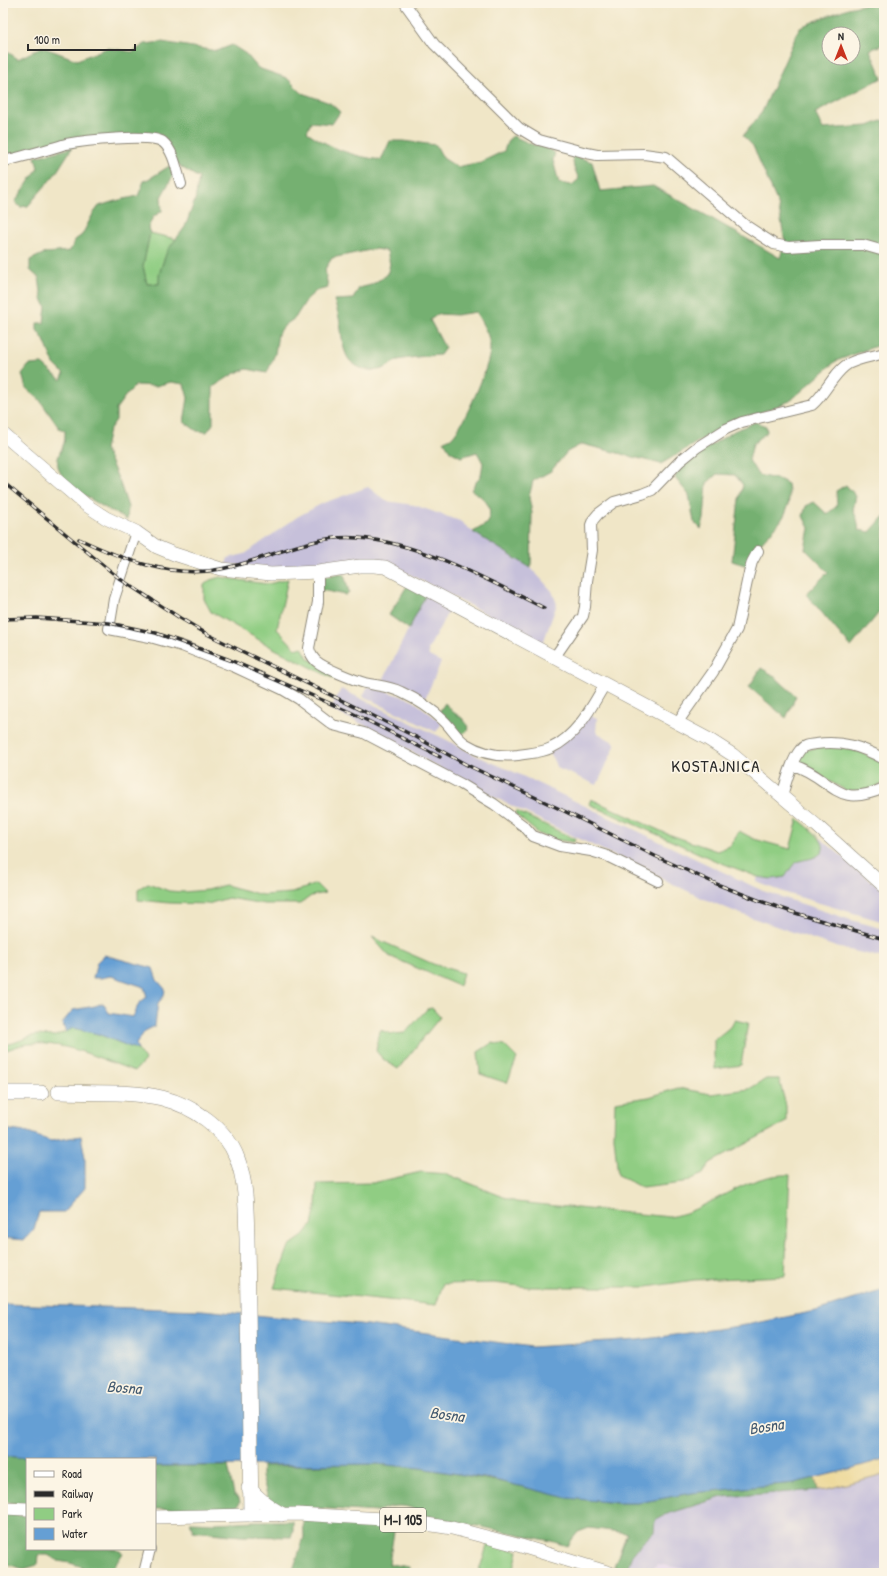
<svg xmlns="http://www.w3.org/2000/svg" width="887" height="1576" viewBox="0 0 887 1576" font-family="'Patrick Hand',sans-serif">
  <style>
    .built { fill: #e3d3f2 }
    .industrial { fill: #c6c0da }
    .green { fill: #90cd83; stroke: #5e7c57 }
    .forest { fill: #74b071; stroke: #506e4e; fill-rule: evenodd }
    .sand { fill: #eeda9e; stroke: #8c8264 }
    .water { fill: #659fd4; stroke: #486580 }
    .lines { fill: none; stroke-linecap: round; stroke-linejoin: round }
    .minor-casing { stroke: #8e8879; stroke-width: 12 }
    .major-casing { stroke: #8e8879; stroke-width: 14 }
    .highway-casing { stroke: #8e8879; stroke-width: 16 }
    .minor { stroke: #fff; stroke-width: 10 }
    .major { stroke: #fff; stroke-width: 13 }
    .highway { stroke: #fff; stroke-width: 15 }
    .rail-casing { stroke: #2b2b2b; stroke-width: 3.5 }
    .rail { stroke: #fcf5e5; stroke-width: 2; stroke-dasharray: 6; stroke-linecap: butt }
    .labels { text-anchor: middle; stroke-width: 3.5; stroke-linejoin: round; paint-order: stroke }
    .shield { fill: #fcf5e5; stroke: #6a6863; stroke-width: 1 }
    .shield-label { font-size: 14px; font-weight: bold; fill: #2b2b2b }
    .water-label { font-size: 16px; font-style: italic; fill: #42596f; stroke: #fcf5e5 }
    .quarter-label { font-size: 17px; letter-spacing: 1px; fill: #2b2b2b; stroke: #fcf5e5 }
  </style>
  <rect width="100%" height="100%" fill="#fcf5e5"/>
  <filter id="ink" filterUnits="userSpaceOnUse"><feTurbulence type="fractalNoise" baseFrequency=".025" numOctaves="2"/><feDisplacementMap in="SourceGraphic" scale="8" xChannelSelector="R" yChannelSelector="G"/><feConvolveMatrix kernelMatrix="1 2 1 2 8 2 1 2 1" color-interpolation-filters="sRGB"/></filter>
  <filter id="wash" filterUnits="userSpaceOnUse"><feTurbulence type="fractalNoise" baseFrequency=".012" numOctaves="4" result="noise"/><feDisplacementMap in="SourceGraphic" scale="16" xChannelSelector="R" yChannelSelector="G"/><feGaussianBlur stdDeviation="0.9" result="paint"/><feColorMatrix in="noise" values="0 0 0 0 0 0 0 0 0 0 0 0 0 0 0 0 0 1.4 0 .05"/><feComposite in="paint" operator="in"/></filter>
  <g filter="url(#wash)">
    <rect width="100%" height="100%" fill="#f0e6c7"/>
    <!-- built -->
    <path class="built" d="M657,1564L707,1573H649Z"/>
    <!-- industrial -->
    <path class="industrial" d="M368,487L386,501L414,505L460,521L473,532L531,568L552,591L557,604L543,643L397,568L290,571L226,564L228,558L245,554L297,517L323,503Z
      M426,594L451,606L428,650L429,656L441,662L424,701L401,687L383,680Z
      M368,686L411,699L442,723L436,732L363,696Z
      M341,689L443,738L477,756L514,772L763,891L851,920L884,929V958L836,947L741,914L702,898L526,813L451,775L371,728L330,710Z
      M590,715L597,718L596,732L615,743V746L597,785L557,768L550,753Z
      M820,838L884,891V922L789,894L756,882L758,877L772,879L785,877L793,865L802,860L815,857L823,845Z
      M884,1474V1573H707L657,1564L649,1573H625L632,1555L642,1543L655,1520L664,1515L722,1497L827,1489Z"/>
    <!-- green -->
    <path class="green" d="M150,233L176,239C166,253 159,267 159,284H147L143,266Z
      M220,577L252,582L268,584L288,579L277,629L296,649L302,647L308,658L340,678L338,681L273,648L211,612L204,599V585L210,580Z
      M830,745L861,752L884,764V783L871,790L847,791L797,763L802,751Z
      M591,799L665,833L717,851L730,846L739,831L754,839L790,849L798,819C806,826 838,847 815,857C808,860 801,859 794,864C791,867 788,873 785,877L772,879L758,877L714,860L589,804Z
      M516,811L575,839L574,842L555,840L539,834L515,814Z
      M148,883L169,891L183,892L207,890L225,885L262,895L292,893L316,884L325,893L311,896L300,904H264L228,898L208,904L170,903L138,900V889Z
      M372,937L433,964L463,973L459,986L389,956Z
      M432,1008L440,1017L398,1069L383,1059L376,1051L380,1030L392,1034L405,1033L427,1009Z
      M735,1020L748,1023L741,1065L715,1069L714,1055V1040L729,1028Z
      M73,1028L98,1034L138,1050L145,1060L135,1071C102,1060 66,1041 30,1044C21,1044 11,1049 3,1051V1045L13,1043L35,1035L56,1036Z
      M492,1043L504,1045L517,1058L507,1083L480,1074L478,1052Z
      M766,1079H779L786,1106V1122L710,1163L703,1174L683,1183L642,1188L618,1175L614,1137L615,1102L649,1097L678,1088L711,1094L749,1089Z
      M421,1172L447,1174L516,1202L670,1217C677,1215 684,1214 691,1211C722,1198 755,1173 790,1175L785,1276L694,1280L647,1287H529L494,1283L443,1284L436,1305L274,1288L289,1246L303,1236L312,1225L316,1206L317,1184L373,1183Z
      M488,1543L518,1551L513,1573H488L479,1571Z"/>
    <!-- forest -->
    <path class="forest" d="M540,3H614L548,5Z
      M871,3L884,11V44L870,50L882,78L815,113L823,129L868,126L884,120V343L836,361L790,401L719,429L661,464L582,444L567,452L551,471L533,481L529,497L532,513L531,568L473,532L488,523C493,506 486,499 471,490L481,475L483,463L477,452L461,457L450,451L444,441C446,440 450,439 452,437C464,425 490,366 490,349C491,336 482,324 476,312L456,315L438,314L430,320L445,348L440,355C426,356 412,357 398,360C393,361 390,366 385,368C371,374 351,368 346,354C341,342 342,330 339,318C338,312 336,306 334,300L353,299L359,288L371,285L387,275L390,264L387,251L375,249L332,258L325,269L328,288L316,291L307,299L295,318L285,325L278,334L275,354L267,373L247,369L235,373L213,387V424L207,432L197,431L184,422L188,398L184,384L171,382L156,386L136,385L126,395L116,409V420L109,430L105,449L120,483L128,507L127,520C110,510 60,486 58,466C56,458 61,451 64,443C65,439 65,435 65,431L59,428L39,399L26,388L22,374L29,365L42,364L61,380L64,374L54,364L44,340L37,330V323H44L46,307L42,299L39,278L30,270V260L45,253L70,251L75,240L82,235L93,214L99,206L115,201L138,196L144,181L152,177L171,165L173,176L161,197L162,211L153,217L148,228L150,233L143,266L147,284H159V274L167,251L185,227L195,200L199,178L181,167L149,135L3,157V49L18,59L42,47L77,60L107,48L133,52L145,44L162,42L217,51L232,45L246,54L258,68L287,78L302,93L330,103L340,112L332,124L311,122L307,132C332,149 352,156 381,160L390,141H403L436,145L443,158L457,167L481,162L504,151L508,140L513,136L531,144L547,148L555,153L553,160L559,183L572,185L579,179L574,168L572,155L592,162L600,191L653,186L711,218L780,258L785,242L778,204L753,146L743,136L762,112L800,27L848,8ZM829,34H853V58H829Z
      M72,148L56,173L28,206L20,207L15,202L38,168L35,157Z
      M755,422L766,426L767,432L753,444L749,460L758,475L781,480L788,484C794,519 773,526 756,549C752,554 750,561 748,566L732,561L739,499L743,485L735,475L717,474L707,483L704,519L701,529L694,522L689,495L675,478L678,468L686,461L734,431Z
      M846,485L856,496L853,510L857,519L859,530L870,532L884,516V611L881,610L851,647L806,594L828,572L805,549L809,528L803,516L806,506L814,502L827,514L837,506L836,491Z
      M344,574L349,592L346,595L321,590V577Z
      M407,586L426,594L409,629L389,615Z
      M761,668L773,675L796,696L786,718L749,687Z
      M445,703L453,712L462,718L467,724L468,729L462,735L439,712Z
      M3,1456L40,1459H27V1504L3,1502Z
      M377,1464L420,1468L463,1475L507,1483L568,1498L617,1503H638L691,1493L794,1483L815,1478L818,1490L722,1497L664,1515L655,1520L654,1532L642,1543L632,1555L625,1573L614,1567L627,1533L589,1528L578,1532L567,1546L551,1541L423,1515C410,1503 391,1504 377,1512L270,1505L262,1477V1466Z
      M155,1466H228L234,1494L239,1498L240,1502L238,1506L222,1508L155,1509Z
      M3,1514L27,1516V1549H116L123,1553L110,1573H83V1567L70,1563L58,1561L48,1555H38L37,1565L24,1569L3,1563Z
      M303,1518L395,1525L389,1564L409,1567V1573H292L304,1537Z
      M257,1521H293V1530L291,1537L241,1536L193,1531L190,1522L215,1523Z"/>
    <!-- sand -->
    <path class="sand" d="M884,1459V1474L827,1489L818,1490L815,1478Z"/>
    <!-- water -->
    <path class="water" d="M104,955L153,968L157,980L165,989L164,996L158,1003L155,1026L145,1031L136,1044L138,1050L98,1034L73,1028L66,1032L62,1023L73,1010L95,1006L103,1003L109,1013L133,1017L139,1003L147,997L144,987L111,976L101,978H93L97,962Z
      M3,1129L25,1132L51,1141L81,1136L85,1157V1188L64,1212H39L34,1229L24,1240L3,1238Z
      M884,1290V1459L843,1471L794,1483L691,1493L638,1503H617L568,1498L491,1479L420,1468L377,1464L155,1466V1459H40L3,1456V1304L202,1310L286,1318L360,1324L532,1347L638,1340L746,1325L816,1311Z"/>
  </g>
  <g filter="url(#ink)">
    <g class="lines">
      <!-- minor casing -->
      <g class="minor-casing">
        <path id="minor" d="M406,5L434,44L519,128L539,140L587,153L597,155L644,154L666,157L745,225L774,244L788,247L820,245H863L884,251
          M3,161C24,157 45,150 66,144C82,141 151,133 163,142C174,151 177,172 181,184
          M136,532L114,599L109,629L150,637L182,646L235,667L282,689L299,699L333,725L364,733L461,784L494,804L525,827L533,836L560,846L591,851L607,856L658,881
          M318,572V602L309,648C310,653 312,657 316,661C324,668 354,680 365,683C378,686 389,686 401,692C416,699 431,708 443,720C452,728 456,738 466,744C482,754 500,757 518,755C529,753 541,753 551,748C577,736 591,708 605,684
          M554,658L583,616L585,607L587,581L592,550L591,525L593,520L598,514L614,502L642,494L652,490L680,461L696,448L726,429L742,422L812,405C825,394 831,377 845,366C855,358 872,357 884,353
          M677,723L713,672L737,629L748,577L752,562L758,551
          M793,765C834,778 834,810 884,788
          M782,796C786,783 791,761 800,750C804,744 810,745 816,744C842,740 862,747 884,759
          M144,1573L150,1549"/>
      </g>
      <!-- major casing -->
      <g class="major-casing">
        <path id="major" d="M3,434L86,505L106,518L136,532L157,547L174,554L221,569L271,574L318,572L360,566H374L385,567L708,739L733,755L816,825L884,886
          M3,1508L27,1509
          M155,1517L298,1514L400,1520L452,1528L521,1546L610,1573"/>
      </g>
      <!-- highway casing -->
      <g class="highway-casing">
        <path id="highway" d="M59,1092C91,1093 131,1091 162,1098C193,1106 226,1128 237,1158C247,1184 246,1213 247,1239L251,1514
          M3,1093H41
          M249,1488C258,1500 268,1507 281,1514"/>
      </g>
      <!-- minor -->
      <use href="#minor" class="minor"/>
      <!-- major -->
      <use href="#major" class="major"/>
      <!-- highway -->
      <use href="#highway" class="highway"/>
      <!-- rail casing -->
      <g class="rail-casing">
        <path id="rail" d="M3,482L120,579L180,618L207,634L416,737L467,765L564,811L655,856L719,885L763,902L792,912L884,939
          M79,539C122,559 172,579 221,569C268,560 309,534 358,538C420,542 489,581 544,608
          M3,619L37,618L109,623L156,633L230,660L350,712L440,757"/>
      </g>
      <!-- rail -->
      <use href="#rail" class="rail"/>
    </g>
  </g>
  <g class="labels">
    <!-- shield labels -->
    <rect class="shield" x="380" y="1508" width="46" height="24" rx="3"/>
    <g class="shield-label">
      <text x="403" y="1525">M-I 105</text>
    </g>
    <!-- water labels -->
    <g class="water-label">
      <text transform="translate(124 1387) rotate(4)" y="6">Bosna</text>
      <text transform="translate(447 1414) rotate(7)" y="6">Bosna</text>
      <text transform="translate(766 1426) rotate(-9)" y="6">Bosna</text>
    </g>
    <!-- quarter labels -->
    <g class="quarter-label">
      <text x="716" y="772">KOSTAJNICA</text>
    </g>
  </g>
  <!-- margin -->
  <rect width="887" height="1576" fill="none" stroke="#fcf5e5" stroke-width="16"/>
  <!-- legend -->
  <rect x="26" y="1458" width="130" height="92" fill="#fcf5e5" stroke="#a8a49b"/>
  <rect x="34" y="1471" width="20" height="6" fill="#ffffff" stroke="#a8a49b"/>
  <text x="62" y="1478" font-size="12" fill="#2b2b2b">Road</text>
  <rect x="34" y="1491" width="20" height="6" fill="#2b2b2b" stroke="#a8a49b"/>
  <text x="62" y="1498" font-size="12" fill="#2b2b2b">Railway</text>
  <rect x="34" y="1508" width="20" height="12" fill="#90cd83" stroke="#a8a49b"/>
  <text x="62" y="1518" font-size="12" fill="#2b2b2b">Park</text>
  <rect x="34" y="1528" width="20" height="12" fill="#659fd4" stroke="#a8a49b"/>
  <text x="62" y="1538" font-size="12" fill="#2b2b2b">Water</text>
  <!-- north arrow -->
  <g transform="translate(841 46)"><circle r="19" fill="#fcf5e5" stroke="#a8a49b"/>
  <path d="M0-3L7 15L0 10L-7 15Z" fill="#c8321e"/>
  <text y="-6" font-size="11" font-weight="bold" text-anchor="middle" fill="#2b2b2b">N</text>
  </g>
  <!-- scale -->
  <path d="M28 44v6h107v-6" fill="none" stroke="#2b2b2b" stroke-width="2"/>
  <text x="34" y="44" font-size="12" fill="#2b2b2b" stroke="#fcf5e5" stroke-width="3" paint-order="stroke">100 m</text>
</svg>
